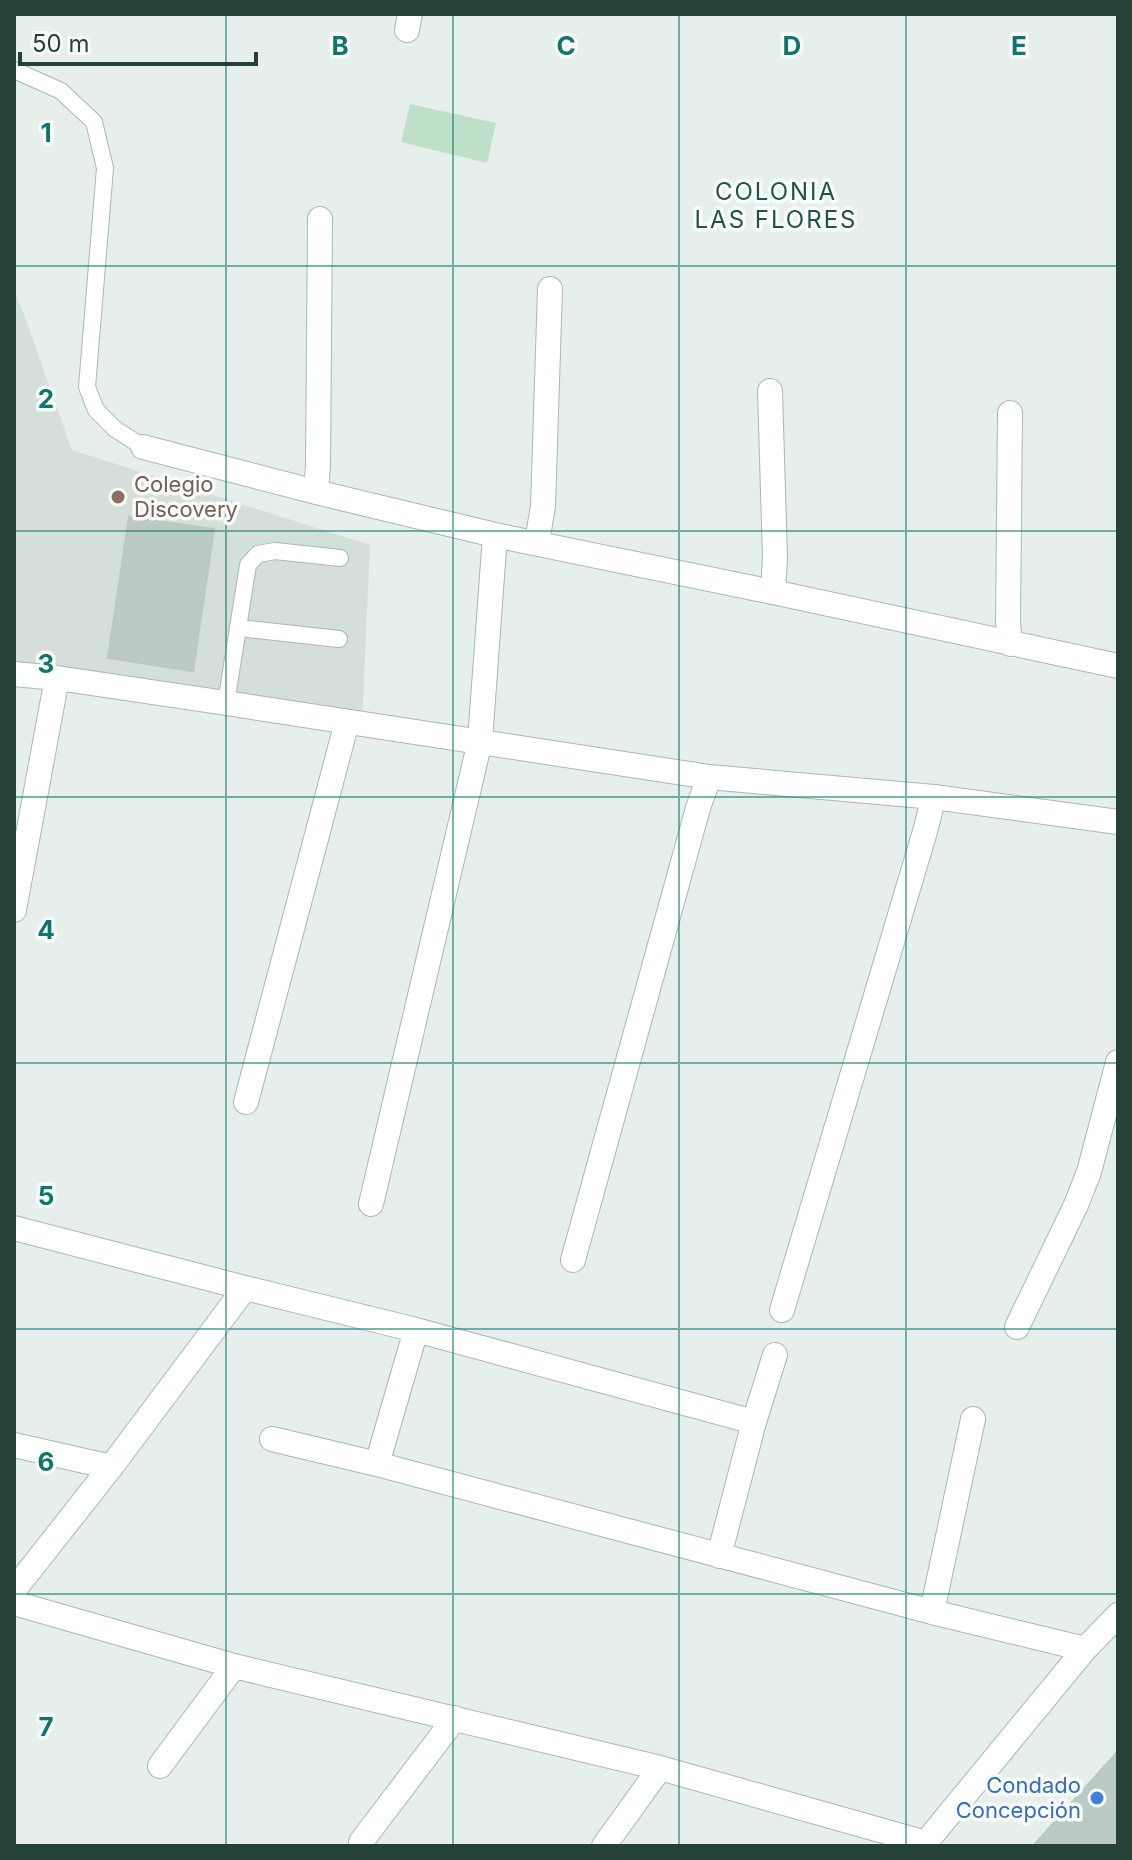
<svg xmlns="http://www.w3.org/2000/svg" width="1132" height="1860" viewBox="0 0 1132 1860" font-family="Inter,sans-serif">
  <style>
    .built { fill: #d4dfda }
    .pitch { fill: #bfe0c8 }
    .building { fill: #bbcac4; stroke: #b8c9c2; stroke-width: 2 }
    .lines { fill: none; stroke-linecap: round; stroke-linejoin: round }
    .lane-casing { stroke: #a8b8b2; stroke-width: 18 }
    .street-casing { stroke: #a8b8b2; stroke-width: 26 }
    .secondary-casing { stroke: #a4bbb3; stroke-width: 26 }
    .lane { stroke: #fff; stroke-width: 16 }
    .street { stroke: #fff; stroke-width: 24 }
    .secondary { stroke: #fff; stroke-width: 24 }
    .grid { fill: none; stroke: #0f766e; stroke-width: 2; stroke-opacity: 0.55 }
    .education-dot { fill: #8d6e63; stroke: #f7fbf9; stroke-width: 3 }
    .shop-dot { fill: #3f7fe0; stroke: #f7fbf9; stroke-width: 3 }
    .labels { text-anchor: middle; stroke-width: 7; stroke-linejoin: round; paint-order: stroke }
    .education-label { font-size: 22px; fill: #785e54; stroke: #f7fbf9; text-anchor: start }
    .shop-label { font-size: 22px; fill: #366cbe; stroke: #f7fbf9; text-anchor: end }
    .neighbourhood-label { font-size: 24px; letter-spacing: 2px; fill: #1f5548; stroke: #f7fbf9 }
    .grid-label { font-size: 26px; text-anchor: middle; font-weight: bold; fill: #0f766e; stroke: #f7fbf9; stroke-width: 7; stroke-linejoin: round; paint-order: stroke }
  </style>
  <rect width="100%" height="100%" fill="#e6efeb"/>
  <!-- built -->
  <path class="built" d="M14,292L23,312L72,450L370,545L362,724L14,672Z"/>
  <!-- pitch -->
  <path class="pitch" d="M410,104L496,123L487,163L401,142Z"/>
  <!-- building -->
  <path class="building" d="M129,517L214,529L193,671L108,658Z
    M1118,1751V1846H1033Z"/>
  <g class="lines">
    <!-- lane casing -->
    <g class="lane-casing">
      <path id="lane" d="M14,70L61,91L94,122L105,168L87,387L96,410L115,429L143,447
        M239,628L339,639
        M226,703L248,565L258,554L275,551L340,558"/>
    </g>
    <!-- street casing -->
    <g class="street-casing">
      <path id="street" d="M407,30L410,14
        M770,391L775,558L773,592
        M143,447L316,492L495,535L773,592L1118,666
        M316,492L318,465L320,219
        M537,542L543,506L550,289
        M1010,644L1008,623L1010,413
        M14,674L57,678L226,703L709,777L934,797L1118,822
        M14,910L57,678
        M246,1102L347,722
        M371,1204L480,741L495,535
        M14,1228L245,1288L416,1330L754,1422
        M573,1260L698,808L709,777
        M782,1310L924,835L934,797
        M1017,1327L1076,1205L1089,1172L1118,1062
        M272,1439L377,1464L932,1612L1085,1649
        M14,1445L111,1467
        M377,1464L416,1330
        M719,1556L754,1422L775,1355
        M14,1590L111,1467L245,1288
        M14,1603L234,1666L660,1768L926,1843
        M932,1612L973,1419
        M160,1766L234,1666
        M361,1842L455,1718
        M604,1846L660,1768"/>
    </g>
    <!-- secondary casing -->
    <g class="secondary-casing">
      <path id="secondary" d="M923,1846L1085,1649L1118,1615"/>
    </g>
    <!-- lane -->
    <use href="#lane" class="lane"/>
    <!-- street -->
    <use href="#street" class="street"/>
    <!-- secondary -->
    <use href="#secondary" class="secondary"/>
  </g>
  <!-- grid -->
  <path class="grid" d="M226,14V1846M453,14V1846M679,14V1846M906,14V1846M14,266H1118M14,531H1118M14,797H1118M14,1063H1118M14,1329H1118M14,1594H1118"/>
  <!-- markers -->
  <circle class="education-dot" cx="118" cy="497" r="8"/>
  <circle class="shop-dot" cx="1097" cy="1798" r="8"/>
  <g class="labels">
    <!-- education labels -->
    <g class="education-label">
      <text x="134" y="492">Colegio<tspan x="134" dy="25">Discovery</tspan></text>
    </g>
    <!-- shop labels -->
    <g class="shop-label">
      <text x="1081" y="1793">Condado<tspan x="1081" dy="25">Concepción</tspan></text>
    </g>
    <!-- neighbourhood labels -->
    <g class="neighbourhood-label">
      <text x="776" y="200">COLONIA<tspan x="776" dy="28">LAS FLORES</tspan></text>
    </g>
  </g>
  <g class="grid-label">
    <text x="340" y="55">B</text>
    <text x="566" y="55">C</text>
    <text x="792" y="55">D</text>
    <text x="1019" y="55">E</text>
    <text x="46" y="142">1</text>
    <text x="46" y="408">2</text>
    <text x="46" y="673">3</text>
    <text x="46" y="939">4</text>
    <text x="46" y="1205">5</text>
    <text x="46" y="1471">6</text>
    <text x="46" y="1736">7</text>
  </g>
  <!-- border -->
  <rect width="1132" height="1860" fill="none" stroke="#24423a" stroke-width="32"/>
  <!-- scale -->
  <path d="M20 52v12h236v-12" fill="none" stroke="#24423a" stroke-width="4"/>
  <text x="32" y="52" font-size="24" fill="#24423a" stroke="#f7fbf9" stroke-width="6" paint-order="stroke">50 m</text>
</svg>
